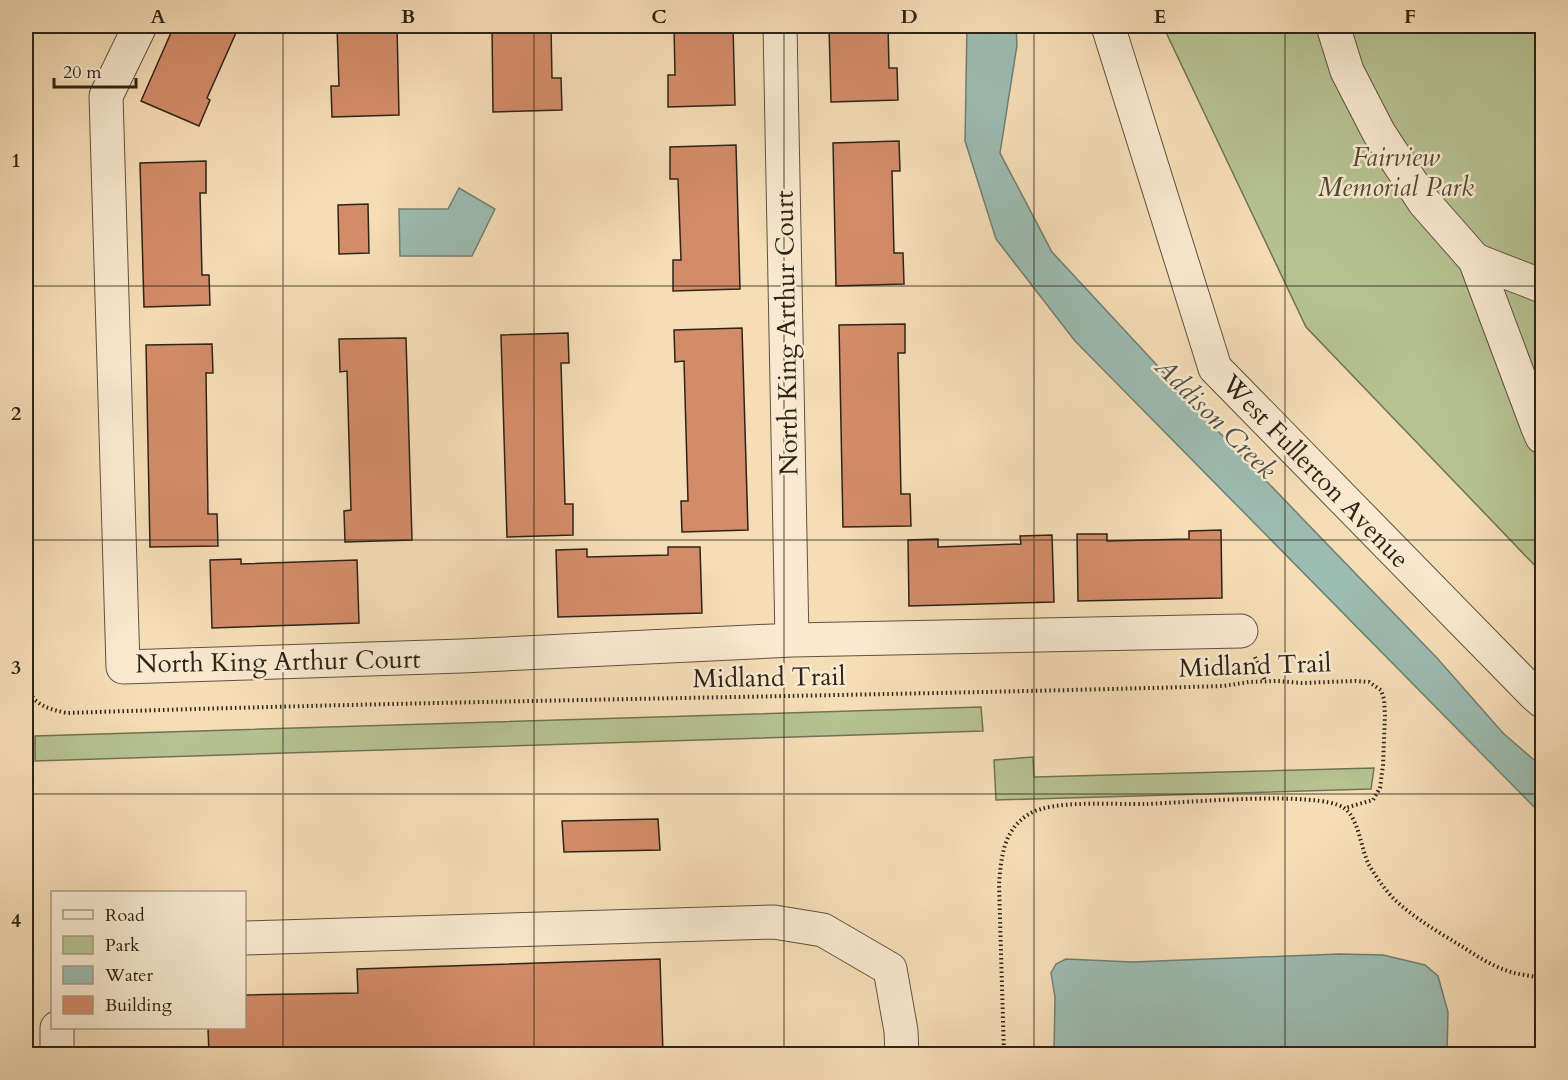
<svg xmlns="http://www.w3.org/2000/svg" width="1568" height="1080" viewBox="0 0 1568 1080" font-family="Cardo,serif">
  <style>
    .green { fill: #b6c292; stroke: #727354; stroke-width: 1.5 }
    .water { fill: #9cbbb1; stroke: #707f73; stroke-width: 1.5 }
    .building { fill: #d38c6a; stroke: #2e2417; stroke-width: 1.5 }
    .lines { fill: none; stroke-linecap: round; stroke-linejoin: round }
    .minor-casing { stroke: #60523f; stroke-width: 35 }
    .path { stroke: #2e2417; stroke-width: 4; stroke-dasharray: 1.5 3; stroke-linecap: butt }
    .minor { stroke: #f8e9d0; stroke-width: 33 }
    .grid { fill: none; stroke: #2e2417; stroke-width: 1.5; stroke-opacity: 0.55 }
    .labels { text-anchor: middle; stroke-width: 5; stroke-linejoin: round; paint-order: stroke }
    .park-label { font-size: 26px; font-style: italic; fill: #504c36; stroke: #f8e9d0 }
    .street-label { font-size: 26px; fill: #2e2417; stroke: #f8e9d0 }
    .water-label { font-size: 27px; font-style: italic; fill: #4f5145; stroke: #f8e9d0 }
    .neatline { fill: none; stroke: #2e2417; stroke-width: 2 }
    .grid-label { font-size: 20px; text-anchor: middle; font-weight: bold; fill: #2e2417 }
  </style>
  <rect width="100%" height="100%" fill="#f5ddb6"/>
  <filter id="stains"><feTurbulence type="fractalNoise" baseFrequency=".00333" numOctaves="4"/><feColorMatrix values="0 0 0 0 .2 0 0 0 0 .09 0 0 0 0 .02 0 0 0 .5 -.17"/></filter>
  <radialGradient id="worn" r=".72"><stop offset=".6" stop-color="#630" stop-opacity="0"/><stop offset="1" stop-color="#630" stop-opacity=".3"/></radialGradient>
  <!-- green -->
  <path class="green" d="M1163,26H1542V573L1306,327Z
    M981,707L983,731L35,761V736Z
    M1033,757L1034,777L1374,768L1371,789L996,800L994,760Z"/>
  <!-- water -->
  <path class="water" d="M967,26H1016L1017,45L1000,153L1052,252L1218,431L1437,658L1503,733L1542,767V815L1075,341L996,239L965,141Z
    M459,188L495,209L472,256H400L399,209H448Z
    M1340,954L1383,955L1425,965L1438,976L1448,1012L1447,1054H1054L1055,997L1051,973L1056,964L1066,959L1132,962Z"/>
  <!-- building -->
  <path class="building" d="M174,26H239L207,98L210,100L199,126L141,101Z
    M337,26H397L399,115L332,117L331,86H339Z
    M492,26H551L552,78H561L562,110L493,112Z
    M674,26H733L735,105L668,107V75H675Z
    M829,26H888L889,68H897L898,100L831,102Z
    M899,141L900,171H892L894,253H903L904,284L836,286L833,143Z
    M736,145L740,289L673,291V260H681L678,179H670V147Z
    M206,161V193H200L202,275H209L210,305L144,307L140,163Z
    M368,204L369,253L339,254L338,205Z
    M905,324V353H898L901,494H910L911,526L843,527L839,325Z
    M742,328L748,530L682,532L681,501H688L684,361L675,362L674,330Z
    M568,333L569,363H561L565,504H573V535L507,537L501,335Z
    M406,338L412,540L345,542L344,511L351,510L347,371L340,372L339,339Z
    M212,344L213,373H206L208,514H217L218,546L150,547L146,345Z
    M1221,530L1222,598L1078,601L1077,534H1107V541L1189,539V531Z
    M1052,535L1054,602L909,606L908,540L938,539V547L1021,544L1020,536Z
    M668,547H700L702,613L558,617L556,550L587,549V557L668,555Z
    M241,559V564L357,560L359,623L212,628L210,560Z
    M658,819L660,850L564,852L562,821Z
    M660,959L663,1054H209L208,1028H244V995L358,993L357,969Z"/>
  <g class="lines">
    <!-- minor casing -->
    <g class="minor-casing">
      <path id="minor" d="M140,26L106,96L123,667L462,656L792,640L1241,631
        M780,26L792,640
        M1108,26L1215,368L1535,695L1542,701
        M1333,26L1347,71L1379,133L1424,202L1475,260L1542,286
        M1475,260L1538,428L1542,437
        M244,938L774,922L823,930L890,969L901,1031L902,1054
        M57,1028V1054"/>
    </g>
    <!-- path -->
    <path class="path" d="M1255,657L1265,681
      M26,685C33,705 48,709 67,713C452,700 838,697 1223,686L1249,682L1277,681L1302,683L1355,681L1369,682L1381,690L1384,699L1385,715L1383,765L1380,788L1373,800L1345,808
      M1004,1054L999,885C1001,858 1003,830 1029,814C1054,799 1116,805 1146,804C1183,803 1318,790 1344,808C1359,818 1361,850 1369,865C1378,880 1389,896 1403,907C1421,922 1443,935 1463,947C1478,957 1494,967 1511,972C1521,975 1532,976 1542,978"/>
    <!-- minor -->
    <use href="#minor" class="minor"/>
  </g>
  <!-- grid -->
  <path class="grid" d="M283,26V1054M534,26V1054M784,26V1054M1034,26V1054M1285,26V1054M26,286H1542M26,540H1542M26,794H1542"/>
  <g class="labels">
    <!-- park labels -->
    <g class="park-label">
      <text x="1396" y="166">Fairview<tspan x="1396" dy="30">Memorial Park</tspan></text>
    </g>
    <!-- street labels -->
    <g class="street-label">
      <text transform="translate(786 333) rotate(-91)" y="9">North King Arthur Court</text>
      <text transform="translate(1316 471) rotate(46)" y="9">West Fullerton Avenue</text>
      <text transform="translate(278 661) rotate(-1)" y="9">North King Arthur Court</text>
      <text transform="translate(1255 665) rotate(-2)" y="9">Midland Trail</text>
      <text transform="translate(769 677) rotate(-1)" y="9">Midland Trail</text>
    </g>
    <!-- water labels -->
    <g class="water-label">
      <text transform="translate(1216 418) rotate(45)" y="9">Addison Creek</text>
    </g>
  </g>
  <!-- margin -->
  <rect width="1568" height="1080" fill="none" stroke="#f5ddb6" stroke-width="66"/>
  <!-- legend -->
  <rect x="51" y="891" width="195" height="138" fill="#f8e9d0" stroke="#a79a86" stroke-width="1.5"/>
  <rect x="63" y="910" width="30" height="9" fill="#f8e9d0" stroke="#a79a86" stroke-width="1.5"/>
  <text x="105" y="921" font-size="18" fill="#2e2417">Road</text>
  <rect x="63" y="936" width="30" height="18" fill="#b6c292" stroke="#a79a86" stroke-width="1.5"/>
  <text x="105" y="951" font-size="18" fill="#2e2417">Park</text>
  <rect x="63" y="966" width="30" height="18" fill="#9cbbb1" stroke="#a79a86" stroke-width="1.5"/>
  <text x="105" y="981" font-size="18" fill="#2e2417">Water</text>
  <rect x="63" y="996" width="30" height="18" fill="#d38c6a" stroke="#a79a86" stroke-width="1.5"/>
  <text x="105" y="1011" font-size="18" fill="#2e2417">Building</text>
  <!-- scale -->
  <path d="M54 78v9h82v-9" fill="none" stroke="#2e2417" stroke-width="3"/>
  <text x="63" y="78" font-size="18" fill="#2e2417" stroke="#f8e9d0" stroke-width="4.5" paint-order="stroke">20 m</text>
  <rect x="33" y="33" width="1502" height="1014" class="neatline"/>
  <g class="grid-label">
    <text x="158" y="23">A</text>
    <text x="408" y="23">B</text>
    <text x="659" y="23">C</text>
    <text x="909" y="23">D</text>
    <text x="1160" y="23">E</text>
    <text x="1410" y="23">F</text>
    <text x="16" y="167">1</text>
    <text x="16" y="420">2</text>
    <text x="16" y="674">3</text>
    <text x="16" y="927">4</text>
  </g>
  <rect width="100%" height="100%" filter="url(#stains)"/>
  <rect width="100%" height="100%" fill="url(#worn)"/>
</svg>
